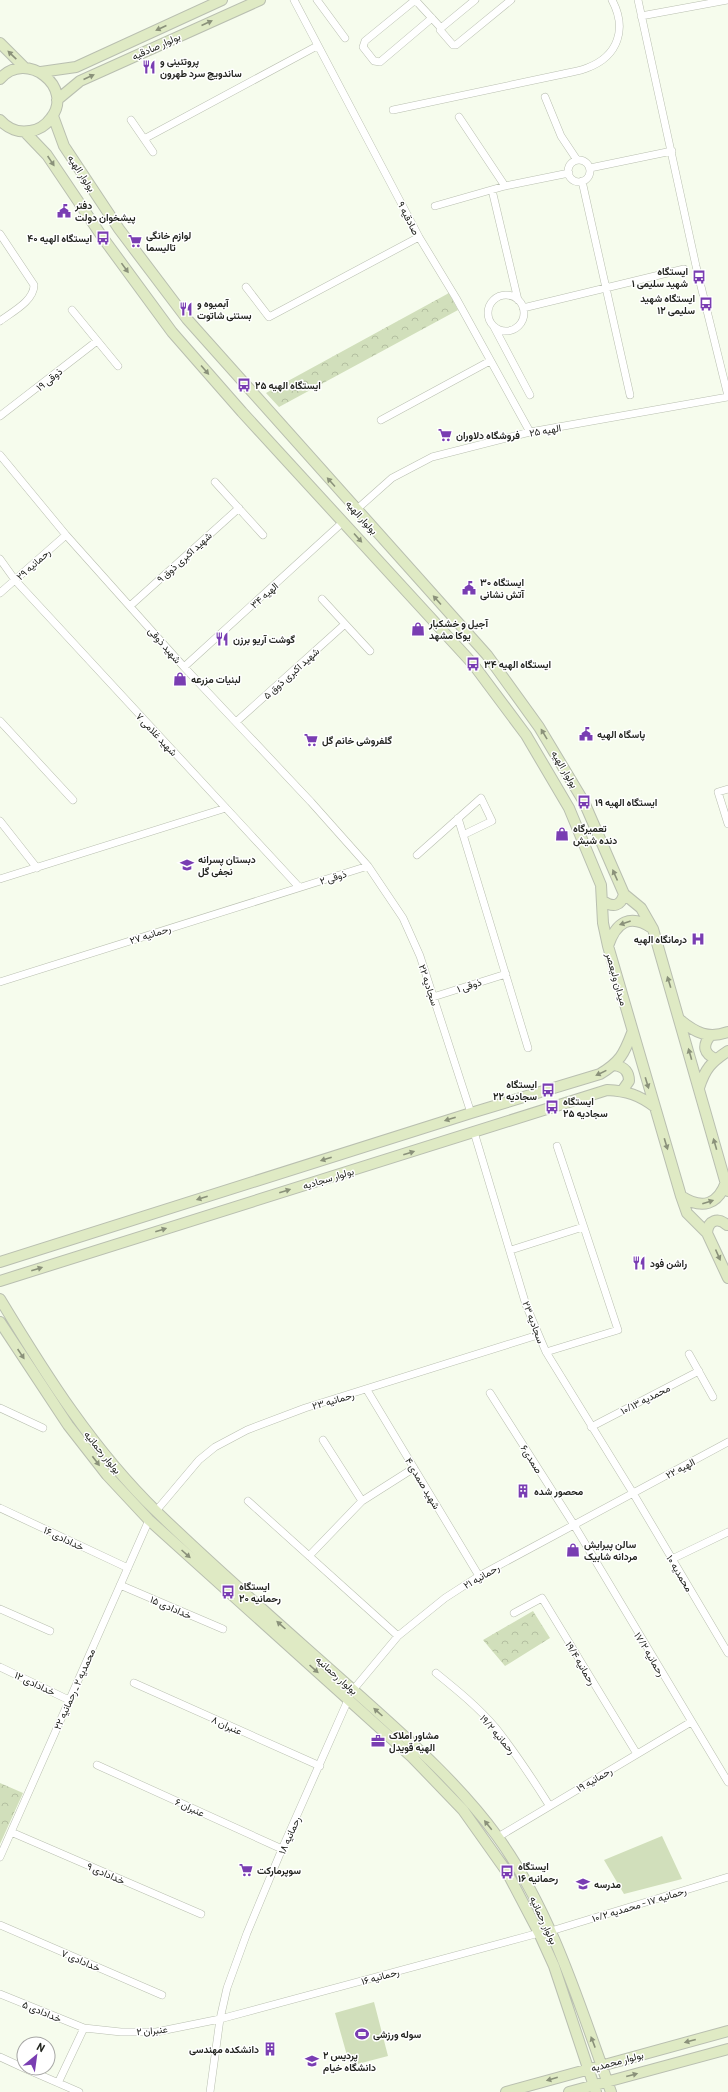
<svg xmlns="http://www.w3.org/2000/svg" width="728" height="2092" viewBox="0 0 728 2092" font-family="Barlow,Vazirmatn,sans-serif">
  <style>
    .grass { fill: #d1dfbb }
    .forest { fill: url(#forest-crowns) }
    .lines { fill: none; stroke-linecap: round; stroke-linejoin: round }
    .street-casing { stroke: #b9bfb0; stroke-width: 8 }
    .secondary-casing { stroke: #b9bfb0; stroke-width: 12 }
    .street { stroke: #fff; stroke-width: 7 }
    .secondary { stroke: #dfeac4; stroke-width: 10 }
    .oneway { fill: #8a917a }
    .labels { text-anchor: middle; stroke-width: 3; stroke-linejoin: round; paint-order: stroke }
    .street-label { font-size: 10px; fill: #22241f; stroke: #fff }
    .poi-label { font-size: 10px; font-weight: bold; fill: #22241f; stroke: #fff; text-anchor: start }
  </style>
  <defs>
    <pattern id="forest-crowns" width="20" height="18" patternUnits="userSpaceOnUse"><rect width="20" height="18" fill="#d1dfbb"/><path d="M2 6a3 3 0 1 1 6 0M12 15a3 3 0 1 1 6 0" fill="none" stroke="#b3bfa0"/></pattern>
  </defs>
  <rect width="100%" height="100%" fill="#f6fced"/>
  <!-- grass -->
  <path class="grass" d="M662,1836L682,1879L624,1894L604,1860Z
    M374,2002L388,2056L350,2066L335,2013Z"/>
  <!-- forest -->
  <path class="forest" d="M449,293L458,310L279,407L266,393Z
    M533,1611L550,1638L505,1666L483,1640Z
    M0,1783L23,1793L0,1844Z"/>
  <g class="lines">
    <!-- street casing -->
    <g class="street-casing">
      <path id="street" d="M294,0L419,237L456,298L530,432
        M317,0L345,38
        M475,0L441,28L440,30L453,45H456L511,0
        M638,0L696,266L728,396
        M641,16L728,0
        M432,18L380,62L374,61L363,47L365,41L414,1L418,3L441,28
        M545,97L561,136L577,160
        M393,110L563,74C571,72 580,71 587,68C619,56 627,28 612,0
        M459,117L505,186
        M131,120L153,152
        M144,139L317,46
        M568 171a11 11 0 1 1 22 0a11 11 0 1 1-22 0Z
        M590,168L672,151
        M582,181L630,395
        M492,190L518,300
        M435,206L505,186L569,173
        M0,234L34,285C34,301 12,312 0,321
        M246,287L269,317L419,237
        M488 313a18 18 0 1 1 36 0a18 18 0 1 1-36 0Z
        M523,308L684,269
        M72,310L118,366
        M494,327L530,395
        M0,416L97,341
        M381,420L490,361
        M0,455L66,535L184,667L311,802L368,866L403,918L420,956L471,1113
        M215,482L263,535
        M356,510L392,478L432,457L530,432L728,397
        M0,559L15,580L299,887
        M0,593L66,535
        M322,599L370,651
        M130,606L239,508
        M184,667L343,522
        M0,721L73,800
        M236,722L345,624
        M728,789L718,792L728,824
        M458,818L528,1048
        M0,821L37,868
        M417,855L481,798L492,821L463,835
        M0,879L226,808
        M0,982L368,866
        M433,997L506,974
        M474,1132L526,1305L546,1352L633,1493L728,1653
        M511,1250L583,1227
        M546,1352L618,1330L557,1146
        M689,1354L713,1397
        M367,1390L479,1576
        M490,1393L574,1525L728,1782
        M0,1408L43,1428
        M591,1427L699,1371
        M323,1440L362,1501
        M248,1501L398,1636
        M0,1508L128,1568
        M156,1511L199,1460L215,1447L247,1430L305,1408L538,1335
        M309,1556L362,1501L414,1468
        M672,1559L728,1532
        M120,1585L223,1629
        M0,1609L50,1631
        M514,1613L542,1598L637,1754
        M0,1667L69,1700
        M436,1673C457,1690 478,1707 495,1727C515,1752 532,1778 549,1805
        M134,1683L320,1766
        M353,1690L398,1636L445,1598L479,1576L728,1442
        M97,1765L282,1849
        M11,1832L201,1914
        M498,1837L691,1722
        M0,1857L149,1520
        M0,1925L162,1995
        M551,1931L728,1877
        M0,1994L84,2028L121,2032H156L220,2019L539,1933
        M0,2057L24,2068
        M24,2068L79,2092
        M58,2083L84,2028
        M210,2092L220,2019L227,1988L247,1933L282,1849L348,1700"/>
    </g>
    <!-- secondary casing -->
    <g class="secondary-casing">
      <path id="secondary" d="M0,43L24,67
        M41,72L76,67L222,0
        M0,79C26,49 75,87 51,118C46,125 39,130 30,131C19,133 8,129 0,120
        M57,100L80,81L260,0
        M53,116L64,146L119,229L187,319L487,655L539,727L584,802L624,894L641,908L653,929L728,1191
        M25,132L47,155L103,238L172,332L242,412L473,664L526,735L569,808L601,885L603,923L608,946L681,1196L687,1213L707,1233L728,1278
        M603,901C613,908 621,906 624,894
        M608,946C616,922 630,913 652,928
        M680,1020C696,1033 708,1039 728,1032
        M710,1036C702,1046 704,1054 716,1059
        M615,1065C624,1067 629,1071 629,1081L622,1091
        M699,1088C705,1069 711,1062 728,1051
        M681,1196C702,1210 718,1205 726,1182
        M707,1233C708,1220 718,1217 727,1225
        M0,1262L471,1113L600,1074C620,1062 624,1054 632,1033
        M0,1281L607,1090C627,1091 639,1095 655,1107
        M0,1299C46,1375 93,1450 157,1512C223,1576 293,1636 361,1697C409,1740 459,1784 497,1836C551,1910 580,2006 611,2092
        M0,1322L68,1425L107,1475L149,1520L412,1757L463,1810L507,1872L539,1933L554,1966L596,2092
        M506,2092L728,2031
        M569,2092L728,2049"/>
    </g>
    <!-- street -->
    <use href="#street" class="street"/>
    <!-- secondary -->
    <use href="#secondary" class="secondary"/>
  </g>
  <!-- one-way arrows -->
  <defs><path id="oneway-solid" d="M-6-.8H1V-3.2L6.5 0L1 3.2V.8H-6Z"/></defs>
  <g class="oneway">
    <use href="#oneway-solid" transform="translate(207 23) rotate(-24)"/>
    <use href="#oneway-solid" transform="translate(161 28) rotate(155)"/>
    <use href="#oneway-solid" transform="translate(12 55) rotate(-136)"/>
    <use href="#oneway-solid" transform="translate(89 77) rotate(-24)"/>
    <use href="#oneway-solid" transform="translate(51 161) rotate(56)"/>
    <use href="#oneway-solid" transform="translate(125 268) rotate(54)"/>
    <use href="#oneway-solid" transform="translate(205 370) rotate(49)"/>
    <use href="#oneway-solid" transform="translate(331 482) rotate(-132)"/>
    <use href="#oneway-solid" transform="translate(358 538) rotate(48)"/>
    <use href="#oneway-solid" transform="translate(437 600) rotate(-132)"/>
    <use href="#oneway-solid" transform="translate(544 734) rotate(-121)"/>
    <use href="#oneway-solid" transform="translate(615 875) rotate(-114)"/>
    <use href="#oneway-solid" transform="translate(625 923) rotate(161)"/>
    <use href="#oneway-solid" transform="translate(669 982) rotate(-107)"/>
    <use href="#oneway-solid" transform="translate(690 1054) rotate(-106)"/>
    <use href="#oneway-solid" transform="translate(601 1073) rotate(154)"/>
    <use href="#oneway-solid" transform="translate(647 1083) rotate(73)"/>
    <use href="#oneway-solid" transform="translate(450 1119) rotate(162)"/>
    <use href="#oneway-solid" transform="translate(666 1144) rotate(73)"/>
    <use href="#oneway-solid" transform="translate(715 1144) rotate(-106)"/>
    <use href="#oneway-solid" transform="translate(409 1153) rotate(-17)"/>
    <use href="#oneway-solid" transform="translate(326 1159) rotate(162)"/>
    <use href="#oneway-solid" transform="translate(285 1191) rotate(-17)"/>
    <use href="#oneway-solid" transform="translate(202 1198) rotate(162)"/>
    <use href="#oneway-solid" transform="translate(708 1202) rotate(-18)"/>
    <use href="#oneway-solid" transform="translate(161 1230) rotate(-17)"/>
    <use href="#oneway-solid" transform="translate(718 1255) rotate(66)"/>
    <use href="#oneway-solid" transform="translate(37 1269) rotate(-17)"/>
    <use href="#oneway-solid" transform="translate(21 1354) rotate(56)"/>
    <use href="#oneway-solid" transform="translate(96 1461) rotate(53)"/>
    <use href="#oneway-solid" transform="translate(186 1554) rotate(42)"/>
    <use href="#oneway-solid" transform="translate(281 1625) rotate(-138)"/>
    <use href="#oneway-solid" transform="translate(314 1669) rotate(42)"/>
    <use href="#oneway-solid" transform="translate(378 1712) rotate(-138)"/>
    <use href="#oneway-solid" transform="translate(488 1825) rotate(-129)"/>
    <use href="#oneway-solid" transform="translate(690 2041) rotate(165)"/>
    <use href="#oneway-solid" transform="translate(593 2042) rotate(-111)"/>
    <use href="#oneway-solid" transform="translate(632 2075) rotate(-15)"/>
    <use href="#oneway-solid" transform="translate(552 2079) rotate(164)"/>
  </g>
  <!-- icons -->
  <defs>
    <g id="restaurant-bare" transform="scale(1.08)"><path d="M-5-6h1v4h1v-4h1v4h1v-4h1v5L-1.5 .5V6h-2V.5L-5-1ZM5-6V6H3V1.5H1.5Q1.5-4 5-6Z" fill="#793db2" stroke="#fff" stroke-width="2.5" paint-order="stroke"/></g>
    <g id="civic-bare" transform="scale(1.08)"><path d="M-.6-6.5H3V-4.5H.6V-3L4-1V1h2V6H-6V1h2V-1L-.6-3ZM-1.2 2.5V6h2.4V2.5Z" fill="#793db2" stroke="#fff" stroke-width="2.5" paint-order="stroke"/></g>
    <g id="bus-bare" transform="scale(1.08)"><path d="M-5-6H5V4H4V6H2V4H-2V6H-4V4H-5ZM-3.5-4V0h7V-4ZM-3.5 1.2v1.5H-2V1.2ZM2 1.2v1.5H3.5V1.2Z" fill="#793db2" stroke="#fff" stroke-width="2.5" paint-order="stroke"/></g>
    <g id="supermarket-bare" transform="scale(1.08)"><path d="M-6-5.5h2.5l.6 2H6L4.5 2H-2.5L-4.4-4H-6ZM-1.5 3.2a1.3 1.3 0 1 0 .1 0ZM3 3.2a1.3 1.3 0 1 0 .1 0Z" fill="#793db2" stroke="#fff" stroke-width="2.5" paint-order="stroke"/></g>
    <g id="shop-bare" transform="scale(1.08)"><path d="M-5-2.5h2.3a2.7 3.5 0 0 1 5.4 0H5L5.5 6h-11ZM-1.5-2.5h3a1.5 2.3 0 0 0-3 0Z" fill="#793db2" stroke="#fff" stroke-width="2.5" paint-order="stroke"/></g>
    <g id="school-bare" transform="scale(1.08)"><path d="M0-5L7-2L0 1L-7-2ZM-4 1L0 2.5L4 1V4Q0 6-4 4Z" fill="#793db2" stroke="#fff" stroke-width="2.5" paint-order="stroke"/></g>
    <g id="hospital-bare" transform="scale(1.08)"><path d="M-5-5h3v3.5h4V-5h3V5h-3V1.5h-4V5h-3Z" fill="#793db2" stroke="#fff" stroke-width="2.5" paint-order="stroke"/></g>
    <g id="building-bare" transform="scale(1.08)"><path d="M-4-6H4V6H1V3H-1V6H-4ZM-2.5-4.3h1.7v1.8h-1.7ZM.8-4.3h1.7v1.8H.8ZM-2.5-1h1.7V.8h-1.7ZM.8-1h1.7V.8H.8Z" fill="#793db2" stroke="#fff" stroke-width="2.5" paint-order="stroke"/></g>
    <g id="office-bare" transform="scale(1.08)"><path d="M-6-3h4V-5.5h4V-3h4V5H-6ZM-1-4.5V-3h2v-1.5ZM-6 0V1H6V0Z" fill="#793db2" stroke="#fff" stroke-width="2.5" paint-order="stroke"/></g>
    <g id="stadium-bare" transform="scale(1.08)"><path d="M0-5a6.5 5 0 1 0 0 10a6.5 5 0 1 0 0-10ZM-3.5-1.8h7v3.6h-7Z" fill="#793db2" stroke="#fff" stroke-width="2.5" paint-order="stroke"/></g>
    <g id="university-bare" transform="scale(1.08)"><path d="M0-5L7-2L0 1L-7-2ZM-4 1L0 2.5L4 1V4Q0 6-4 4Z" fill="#793db2" stroke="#fff" stroke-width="2.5" paint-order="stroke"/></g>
  </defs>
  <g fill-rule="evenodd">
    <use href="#restaurant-bare" x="149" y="67"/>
    <use href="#civic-bare" x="64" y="211"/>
    <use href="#bus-bare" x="103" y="238"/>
    <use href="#supermarket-bare" x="135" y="241"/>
    <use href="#bus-bare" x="699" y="277"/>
    <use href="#bus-bare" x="706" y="304"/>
    <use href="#restaurant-bare" x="186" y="309"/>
    <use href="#bus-bare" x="244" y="385"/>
    <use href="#supermarket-bare" x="445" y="435"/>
    <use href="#civic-bare" x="469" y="588"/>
    <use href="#shop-bare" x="418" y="629"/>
    <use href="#restaurant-bare" x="222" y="639"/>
    <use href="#bus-bare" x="473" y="664"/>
    <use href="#shop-bare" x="180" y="679"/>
    <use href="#civic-bare" x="586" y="734"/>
    <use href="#supermarket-bare" x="311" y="740"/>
    <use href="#bus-bare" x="584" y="802"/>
    <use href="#shop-bare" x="562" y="834"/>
    <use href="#school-bare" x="187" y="865"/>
    <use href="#hospital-bare" x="698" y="939"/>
    <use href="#bus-bare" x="548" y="1090"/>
    <use href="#bus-bare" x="552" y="1107"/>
    <use href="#restaurant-bare" x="639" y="1263"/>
    <use href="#building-bare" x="523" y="1491"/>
    <use href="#shop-bare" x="573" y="1550"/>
    <use href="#bus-bare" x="228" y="1592"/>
    <use href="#office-bare" x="378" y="1741"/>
    <use href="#supermarket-bare" x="246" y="1870"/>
    <use href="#bus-bare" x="507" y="1872"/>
    <use href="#school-bare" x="583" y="1884"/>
    <use href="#stadium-bare" x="362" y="2034"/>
    <use href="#building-bare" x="270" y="2049"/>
    <use href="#university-bare" x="312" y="2061"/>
  </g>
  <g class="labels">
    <!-- street labels -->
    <g class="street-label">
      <text transform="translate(156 46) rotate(-24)" y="4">بولوار صادقیه</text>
      <text transform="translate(82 173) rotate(57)" y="4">بولوار الهیه</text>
      <text transform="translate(409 218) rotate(63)" y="4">صادقیه ۹</text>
      <text transform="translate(49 379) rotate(-38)" y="4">ذوقی ۱۹</text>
      <text transform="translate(545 430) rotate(-10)" y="4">الهیه ۲۵</text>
      <text transform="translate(362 517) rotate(48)" y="4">بولوار الهیه</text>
      <text transform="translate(184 557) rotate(-42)" y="4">شهید اکبری ذوق ۹</text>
      <text transform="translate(33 564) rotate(-42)" y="4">رحمانیه ۲۹</text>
      <text transform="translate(264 595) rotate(-42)" y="4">الهیه ۳۴</text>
      <text transform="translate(165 645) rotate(49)" y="4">شهید ذوقی</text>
      <text transform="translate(291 673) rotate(-42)" y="4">شهید اکبری ذوق ۵</text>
      <text transform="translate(157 734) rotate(47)" y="4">شهید غلامی ۷</text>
      <text transform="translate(565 769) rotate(59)" y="4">بولوار الهیه</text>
      <text transform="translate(333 877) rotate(-17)" y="4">ذوقی ۲</text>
      <text transform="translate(150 934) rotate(-18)" y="4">رحمانیه ۲۷</text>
      <text transform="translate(617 979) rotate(74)" y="4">میدان ولیعصر</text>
      <text transform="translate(429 985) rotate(72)" y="4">سجادیه ۲۲</text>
      <text transform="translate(469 985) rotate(-18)" y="4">ذوقی ۱</text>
      <text transform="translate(328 1178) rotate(-17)" y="4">بولوار سجادیه</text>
      <text transform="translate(534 1322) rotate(69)" y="4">سجادیه ۲۳</text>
      <text transform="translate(645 1399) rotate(-27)" y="4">محمدیه ۱۰/۱۳</text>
      <text transform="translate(333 1400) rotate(-16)" y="4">رحمانیه ۲۳</text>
      <text transform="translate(103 1452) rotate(51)" y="4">بولوار رحمانیه</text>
      <text transform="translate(532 1459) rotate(58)" y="4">صمدی۶</text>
      <text transform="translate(680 1468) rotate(-28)" y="4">الهیه ۲۲</text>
      <text transform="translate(423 1483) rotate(59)" y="4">شهید صمدی ۴</text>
      <text transform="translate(64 1538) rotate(25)" y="4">خدادادی ۱۶</text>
      <text transform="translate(680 1573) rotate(59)" y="4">محمدیه ۱۰</text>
      <text transform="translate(481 1576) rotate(-30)" y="4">رحمانیه ۲۱</text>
      <text transform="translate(171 1607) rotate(23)" y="4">خدادادی ۱۵</text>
      <text transform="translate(650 1654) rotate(59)" y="4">رحمانیه ۱۷/۲</text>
      <text transform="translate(581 1663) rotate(59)" y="4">رحمانیه ۱۹/۴</text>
      <text transform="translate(337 1675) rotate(42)" y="4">بولوار رحمانیه</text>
      <text transform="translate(35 1683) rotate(25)" y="4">خدادادی ۱۲</text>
      <text transform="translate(74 1689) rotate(-66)" y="4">محمدیه ۲ ـ رحمانیه ۲۲</text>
      <text transform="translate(227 1725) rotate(24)" y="4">عنبران ۸</text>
      <text transform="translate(498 1734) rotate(49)" y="4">رحمانیه ۱۹/۲</text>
      <text transform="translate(594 1779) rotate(-30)" y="4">رحمانیه ۱۹</text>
      <text transform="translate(190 1807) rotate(24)" y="4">عنبران ۶</text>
      <text transform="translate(289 1835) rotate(-66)" y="4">رحمانیه ۱۸</text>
      <text transform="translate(106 1873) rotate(23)" y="4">خدادادی ۹</text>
      <text transform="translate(639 1904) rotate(-17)" y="4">رحمانیه ۱۷ - محمدیه ۱۰/۲</text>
      <text transform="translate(544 1920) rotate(65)" y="4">بولوار رحمانیه</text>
      <text transform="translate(81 1960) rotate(23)" y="4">خدادادی ۷</text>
      <text transform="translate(380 1976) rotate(-15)" y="4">رحمانیه ۱۶</text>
      <text transform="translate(42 2011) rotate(22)" y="4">خدادادی ۵</text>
      <text transform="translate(152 2030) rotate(-5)" y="4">عنبران ۲</text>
      <text transform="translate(617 2061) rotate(-15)" y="4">بولوار محمدیه</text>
    </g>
    <!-- poi labels -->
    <g class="poi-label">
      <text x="160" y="65">پروتئینی و<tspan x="160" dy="12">ساندویچ سرد طهرون</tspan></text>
      <text x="75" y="209">دفتر<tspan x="75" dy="12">پیشخوان دولت</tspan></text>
      <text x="146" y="239">لوازم خانگی<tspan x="146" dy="12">تالیسما</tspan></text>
      <text x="92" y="242" text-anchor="end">ایستگاه الهیه ۴۰</text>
      <text x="688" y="275" text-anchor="end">ایستگاه<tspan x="688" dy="12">شهید سلیمی ۱</tspan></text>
      <text x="695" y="302" text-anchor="end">ایستگاه شهید<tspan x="695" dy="12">سلیمی ۱۲</tspan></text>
      <text x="197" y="307">آبمیوه و<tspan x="197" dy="12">بستنی شاتوت</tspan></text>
      <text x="255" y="389">ایستگاه الهیه ۲۵</text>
      <text x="456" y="439">فروشگاه دلاوران</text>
      <text x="480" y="586">ایستگاه ۳۰<tspan x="480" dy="12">آتش نشانی</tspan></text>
      <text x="429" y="627">آجیل و خشکبار<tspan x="429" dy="12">یوکا مشهد</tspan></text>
      <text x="233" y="643">گوشت آریو برزن</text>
      <text x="484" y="668">ایستگاه الهیه ۳۴</text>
      <text x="191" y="683">لبنیات مزرعه</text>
      <text x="597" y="738">پاسگاه الهیه</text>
      <text x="322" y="744">گلفروشی خانم گل</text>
      <text x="595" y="806">ایستگاه الهیه ۱۹</text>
      <text x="573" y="832">تعمیرگاه<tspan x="573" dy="12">دنده شیش</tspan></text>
      <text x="198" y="863">دبستان پسرانه<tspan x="198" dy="12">نجفی گل</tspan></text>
      <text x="687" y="943" text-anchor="end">درمانگاه الهیه</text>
      <text x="537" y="1088" text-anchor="end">ایستگاه<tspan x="537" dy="12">سجادیه ۲۲</tspan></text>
      <text x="563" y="1105">ایستگاه<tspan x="563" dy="12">سجادیه ۲۵</tspan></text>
      <text x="650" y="1267">راشن فود</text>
      <text x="534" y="1495">محصور شده</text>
      <text x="584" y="1548">سالن پیرایش<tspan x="584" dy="12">مردانه شابیک</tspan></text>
      <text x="239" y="1590">ایستگاه<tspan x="239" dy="12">رحمانیه ۲۰</tspan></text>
      <text x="389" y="1739">مشاور املاک<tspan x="389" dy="12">الهیه قویدل</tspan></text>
      <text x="518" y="1870">ایستگاه<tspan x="518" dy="12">رحمانیه ۱۶</tspan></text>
      <text x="257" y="1874">سوپرمارکت</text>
      <text x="594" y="1888">مدرسه</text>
      <text x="373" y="2038">سوله ورزشی</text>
      <text x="259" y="2053" text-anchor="end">دانشکده مهندسی</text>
      <text x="323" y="2059">پردیس ۲<tspan x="323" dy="12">دانشگاه خیام</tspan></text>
    </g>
  </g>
  <!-- north arrow -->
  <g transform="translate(36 2056) rotate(29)"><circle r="19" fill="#ffffff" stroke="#a7a7a5"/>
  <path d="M0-3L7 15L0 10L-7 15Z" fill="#793db2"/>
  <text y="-6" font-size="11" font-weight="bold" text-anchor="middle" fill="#22241f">N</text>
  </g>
</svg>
